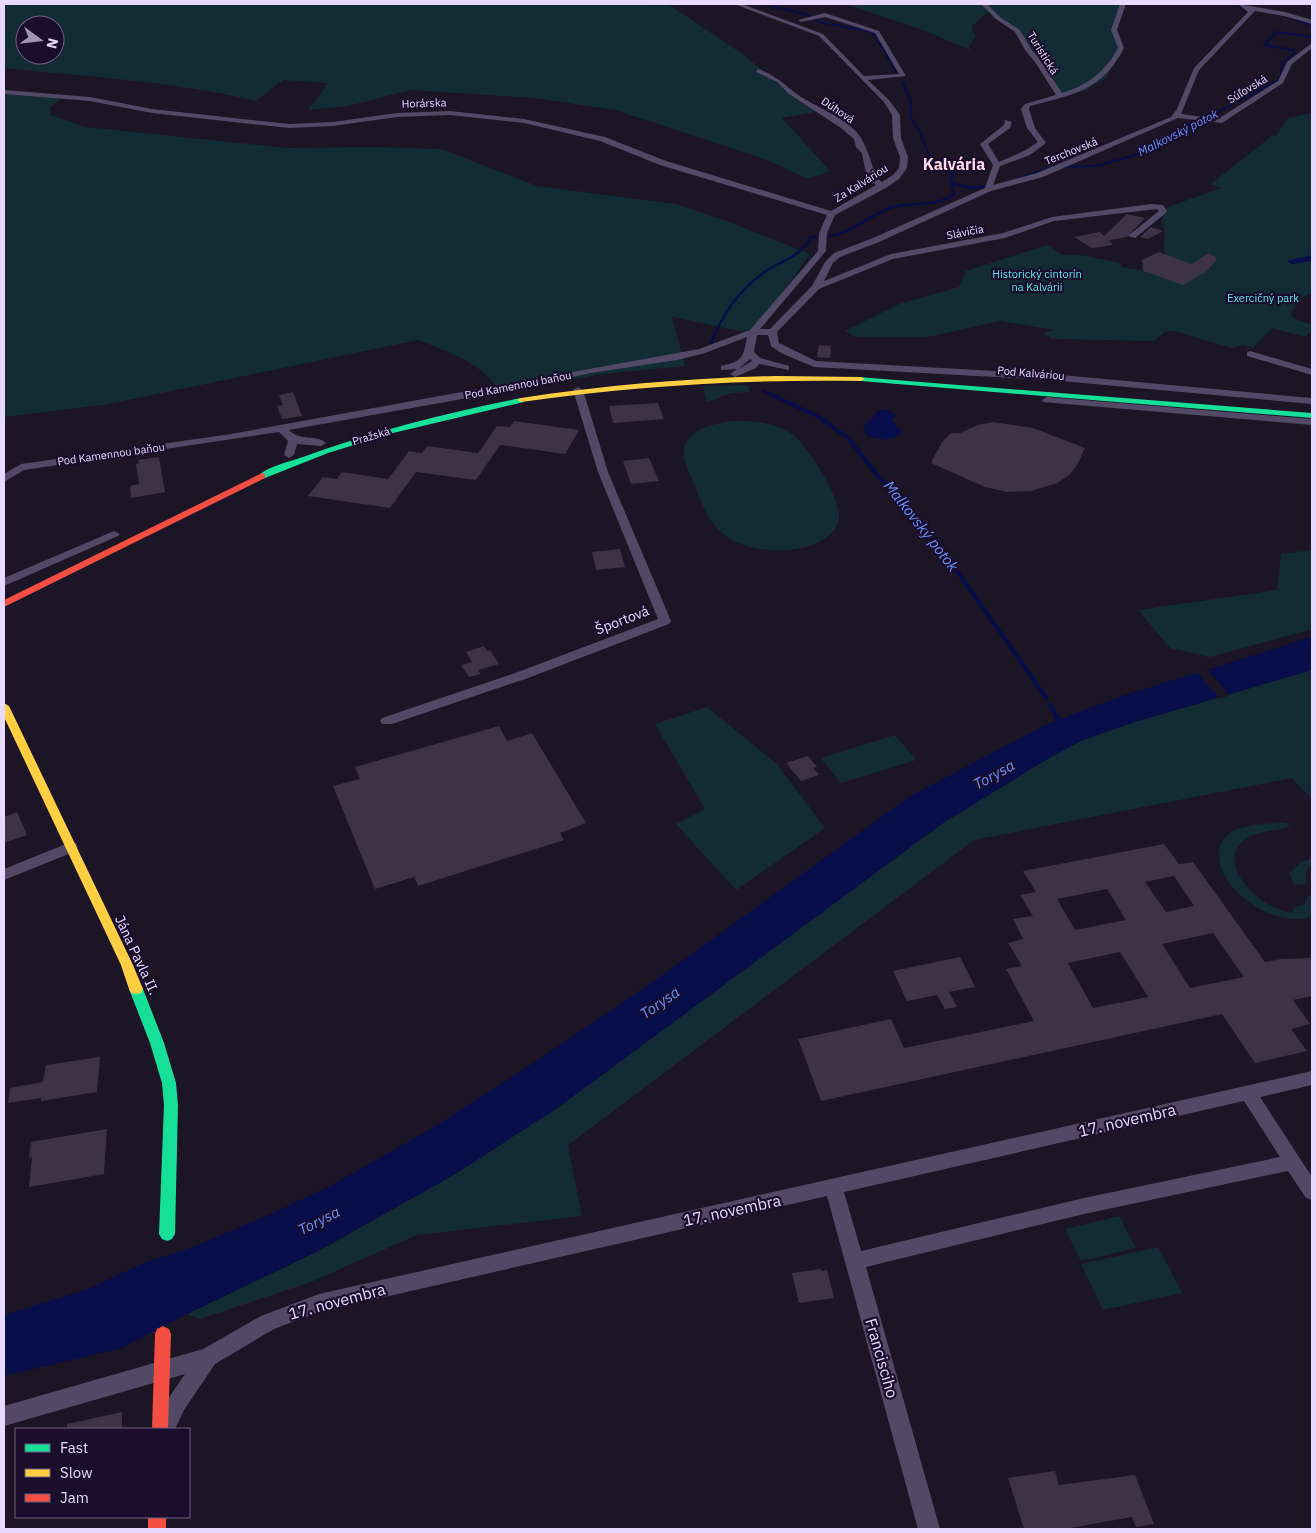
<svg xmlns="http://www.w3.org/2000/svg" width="1316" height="1533" viewBox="0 0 1316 1533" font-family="'IBM Plex Sans',sans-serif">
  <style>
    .green { fill: #122b35; fill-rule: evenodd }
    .water { fill: #070e4a }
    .pier { fill: #1c1525 }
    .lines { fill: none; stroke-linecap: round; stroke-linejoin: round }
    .stream-far3 { stroke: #070e4a; stroke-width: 2 }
    .stream-far2 { stroke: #070e4a; stroke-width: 2.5 }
    .stream-far1 { stroke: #070e4a; stroke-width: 4 }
    .stream { stroke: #070e4a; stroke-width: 4.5 }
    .canal { fill: #070e4a; fill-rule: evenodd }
    .building { fill: #3c3346; fill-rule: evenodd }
    .street { fill: #524966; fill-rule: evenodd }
    .fast { fill: #16e098; fill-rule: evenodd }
    .slow { fill: #ffcf43; fill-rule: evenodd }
    .jam { fill: #f24e42; fill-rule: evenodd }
    .labels { text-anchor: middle; stroke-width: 4.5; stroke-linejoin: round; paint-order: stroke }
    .far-street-label { font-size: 11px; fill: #e7d9ff; stroke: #1b0e2c }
    .far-park-label { font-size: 11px; fill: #57eced; stroke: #1b0e2c }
    .far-water-label { font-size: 12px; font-style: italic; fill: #6792ff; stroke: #1b0e2c }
    .street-label { font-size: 14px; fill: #e7d9ff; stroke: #1b0e2c }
    .water-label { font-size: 15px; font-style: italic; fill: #6792ff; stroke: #1b0e2c }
    .far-district-label { font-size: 16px; font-weight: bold; fill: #ffdbe9; stroke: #1b0e2c }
    .near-street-label { font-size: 16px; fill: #e7d9ff; stroke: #1b0e2c }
  </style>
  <rect width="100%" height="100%" fill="#1c1525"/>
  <!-- green -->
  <path class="green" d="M4,4H644L657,6L668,4L744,55L798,101L820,111L782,118L830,171L808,179L765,159L615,110L535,98L411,90L348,106L308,110L328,83L283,80L256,101C173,81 88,77 4,68ZM25,25H55V55H25Z
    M845,4H1123L1114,21L1122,42L1119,56L1106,78L1085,91L1062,95L1015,31L988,12L973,25L972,31L976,35L969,46L970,50L923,30Z
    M4,92L63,97L50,107L51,115L86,127L287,148L376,147L441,149L537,186L676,204L732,223L810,254L754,334L672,317L685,366L603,374L501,393C483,363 449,352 418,340L104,405L4,417Z
    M1312,113V293L1302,298L1291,313L1293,318L1312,325V331L1305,337L1272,328L1253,348L1243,345L1232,348L1174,331L1165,332L1154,341L1052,339L1044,333L1055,330L1000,321L928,337H856L845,331L899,304L959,287L966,271L1047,245L1063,255H1080L1121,263V267L1142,270L1160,268L1166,255C1160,242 1170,238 1161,222L1168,207L1221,188L1211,184L1273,135L1276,136L1288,118Z
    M748,385L750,392L731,393L707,402L703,386Z
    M730,421C750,420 772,422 789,432C806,442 842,499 839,519C838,530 827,538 817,543C786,556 736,553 714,525C704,512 698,493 691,477C687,467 679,452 687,441C696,427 715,424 730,421Z
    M1312,550V629L1210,657L1170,648L1138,610L1277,590L1281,554Z
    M1312,670V799L1292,778L974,840L568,1145L582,1216L417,1235L311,1282L200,1319L187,1314L319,1251L457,1173L560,1106L943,823L1049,758L1083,740L1135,722Z
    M707,707L777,764L825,828L736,890L676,824L705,809L655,724Z
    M895,735L916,760L841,783L821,758Z
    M1278,822L1287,823L1290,827C1276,831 1253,831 1242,842C1215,867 1266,913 1292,912L1294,908L1305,904L1308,896H1312V916C1267,934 1191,866 1229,834C1241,824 1264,825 1278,822Z
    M1312,858V864L1306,872V885L1294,884L1289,874L1301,862Z
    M1119,1216L1136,1248L1081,1261L1065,1229Z
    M1158,1247L1182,1293L1103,1310L1081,1264Z"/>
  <!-- water -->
  <path class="water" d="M886,409L896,415L892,420L902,432C891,442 881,440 867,436L863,428L879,410Z
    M1312,637V670L1135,722L1083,740L1049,758L943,823L560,1106L457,1173L316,1252L187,1314L122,1348L4,1376V1315L88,1289L146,1262L185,1250L271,1214L330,1186L429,1130L526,1068L657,979L909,797L1047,724L1125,695Z"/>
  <!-- pier -->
  <path class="pier" d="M1205,667L1230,695L1220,699L1195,670Z"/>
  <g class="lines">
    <!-- stream-far3 -->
    <path class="stream-far3" d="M764,4L808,15L820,22L873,32L897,74
      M1237,4L1248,11
      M1286,16L1312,25
      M902,82L911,102L910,116L921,134L930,158L936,165L953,171V173
      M1035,173L1052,167L1095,166L1136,155L1277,81L1281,75L1283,62L1295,53L1293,50L1264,45L1276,32L1312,37"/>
    <!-- stream-far2 -->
    <path class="stream-far2" d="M1018,179L1039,172
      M951,183L972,188L991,186
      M830,236C853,232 869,216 890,208C911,201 936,208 954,194L951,183L953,172
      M711,343C723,313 739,290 766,271C784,260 801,256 811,237H816
      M763,391L773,396"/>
    <!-- stream-far1 -->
    <path class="stream-far1" d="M770,394L819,417L848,438L878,476L930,533L1036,683"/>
    <!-- stream -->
    <path class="stream" d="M1035,682L1046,698
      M1050,705L1060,724"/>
    <!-- canal -->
    <path class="canal" d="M1312,255V261L1292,264L1287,261Z"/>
  </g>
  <!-- building -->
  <path class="building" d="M1127,214L1145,218L1127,237L1109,240L1113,245L1092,248L1074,237L1100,232L1104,236Z
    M1151,227L1163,231L1148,239L1140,237Z
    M1159,252L1191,264L1209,253L1217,259L1206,272L1183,285L1143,271L1142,260Z
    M819,345L831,346L830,358L817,357Z
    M293,392L302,416L282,419L277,406L283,405L279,395Z
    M658,403L664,419L613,423L609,406Z
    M514,421L579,430L565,454L500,445L476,480L416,472L390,508L308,496L323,477L337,479L342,472L388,479L409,451L422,453L427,446L478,453L497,426L510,427Z
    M993,422L1033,428L1085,448L1076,467L1069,475L1057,483L1031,491L1007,492L985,487L931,463L942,442L951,433H960L978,425Z
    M159,457L165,492L131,498L130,486L139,484L136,464H139L138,460Z
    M649,458L659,481L631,484L623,461Z
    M620,549L625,567L596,570L592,552Z
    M484,646L487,651L490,650L499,664L478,670L481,674L469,677L461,665L472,662L466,652Z
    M499,726L507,741L532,733L586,823L560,833L564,840L418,886L414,877L375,889L333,786L360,779L355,767Z
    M808,756L817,767L813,768L819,775L801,781L786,763Z
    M17,812L27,835L4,843V817Z
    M1164,844L1179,864L1193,862L1265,962L1282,959L1312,958V996L1293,1000L1310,1024L1291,1029L1307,1051L1255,1063L1222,1014L821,1101L798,1039L891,1019L904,1048L1034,1021L1006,969L1022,966L1008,943L1023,939L1013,919L1033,916L1020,895L1036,892L1023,871ZM1174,876L1194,906L1166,912L1145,882ZM1107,889L1126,920L1075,930L1057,899ZM1213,933L1244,977L1190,988L1162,944ZM1120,952L1148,997L1093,1008L1068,963Z
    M960,957L975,987L949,992L957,1007L945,1009L937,995L907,1001L893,971Z
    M100,1057L97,1092L41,1101V1098L8,1103L10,1088L43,1082L46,1065Z
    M107,1129L104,1174L29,1187L32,1157L29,1158L31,1142Z
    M821,1269L822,1271L827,1270L834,1298L799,1303L792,1273Z
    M122,1412V1429H67V1424Z
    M1055,1471L1059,1485L1135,1475L1154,1524L1136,1527L1132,1517L1070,1528L1024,1529L1008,1478Z"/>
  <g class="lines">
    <!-- street -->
    <path class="street" d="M734,4H742L823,34L864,76L899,74L875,33L825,17L801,22L798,20L825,13L879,31L906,76L868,80L889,100L900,115L901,138L908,157L907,168L899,179L886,188L835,215L827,233L826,251L760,329H770L812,286L825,262L834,253L873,238L985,188L993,165L980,144L1004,125L1005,120L1012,122L1010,128L988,144L999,162L1024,151L1038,142L1027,128L1021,109L1025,104L1056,95L1035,62L1025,50L1015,32L996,19L981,4H987L1000,17L1020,30L1031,49L1040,60L1062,93C1088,85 1105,72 1118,48L1111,30L1120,4H1126L1117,30L1124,48C1103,90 1072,95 1030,106L1029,109L1035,128L1046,143L1030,155L1000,166L993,185L1037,173L1171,117L1177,109L1194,68L1248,12L1238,4L1285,12L1312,20V24L1284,16L1255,11L1199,70L1181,114L1218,119L1278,81L1287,62L1312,43V48L1292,64L1283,83L1222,123L1178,118L1043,177L991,191L879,242L840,257L833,263L824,281L891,254L1003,233L1052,217L1151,204L1163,205L1167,211L1166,213L1135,238L1128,236L1159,211L1157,209L1054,221L1005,238L893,259L819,289L777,332L779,343L816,361L1050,374L1312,398V404L1050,380L814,367L781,353L771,346L768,335H757L754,352L760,358L789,366V370L759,364L756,368L735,377L730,374L737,369L721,370V366C742,361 743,359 747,337L705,353L677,360L591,373L490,394L289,430C301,442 316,434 326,443L321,446L297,444L294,455L289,458L284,455L288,441L279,432L24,470L4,482V474L21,464L231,434L699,349L750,330L818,251L819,233L827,215L660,165L600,141L524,123L450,115L397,117L333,126L289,128L152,113L90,101L4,94V90L90,97L152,109L289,124L333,122L397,113L450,111L524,119L605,137L666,161L831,211L876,185L867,178L862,153L856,147L854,139L841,128L789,94L777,82L756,72L758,69C773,74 782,82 794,92C812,106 849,118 861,138C868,151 872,162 875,177L882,182L893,175L899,168L900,157L893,138L892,115L884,102L819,36ZM750,359L752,361L739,369Z
      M1250,351L1312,369V375L1247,356V352Z
      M578,387L583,390L608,472L671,621L669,624L528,678L392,724H382L380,721L382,718L518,672L658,619L598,472L573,390Z
      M1047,397L1312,419V425L1043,402L1042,400Z
      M114,531L120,534L118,536L4,586V578Z
      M71,842L76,843L78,847L76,851L4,880V869Z
      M1312,1071V1085L1260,1097L1312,1177V1200L1306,1198L1288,1171L1084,1214L866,1267L940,1529H918L827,1196L319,1312L274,1329L215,1364L184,1410L175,1429H155L170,1396L185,1374L4,1426V1406L203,1349L261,1316L319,1294ZM1244,1101L1280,1157L1084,1198L861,1251L844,1192Z"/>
    <!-- fast -->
    <path class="fast" d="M858,377L1312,413V418L861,381L857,379Z
      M521,398H524V402L393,433L328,453L265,478L262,479L258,476C268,466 289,462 303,457C374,431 447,413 521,398Z
      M136,984L141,985L143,989L164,1043L176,1083L178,1105L175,1234L172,1239L167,1241L162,1239L159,1234L164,1105L162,1083L150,1043L129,989L131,985Z"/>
    <!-- slow -->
    <path class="slow" d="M776,376L861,377L865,379L861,381C747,379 634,386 521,402L517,400L521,398C606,385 690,378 776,376Z
      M4,703L9,706L133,965L143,989L141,993L136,994L131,993L129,989L121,965L4,717Z"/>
    <!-- jam -->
    <path class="jam" d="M262,473L265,474V478L4,607V600Z
      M163,1326L169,1329L171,1334L168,1429H152L155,1334L157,1329Z
      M148,1517H166V1529H148Z"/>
  </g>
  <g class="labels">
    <!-- far-street labels -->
    <g class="far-street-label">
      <text transform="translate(1043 53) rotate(58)" y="4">Turistická</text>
      <text transform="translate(1247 89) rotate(-31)" y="4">Súľovská</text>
      <text transform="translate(424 103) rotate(-2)" y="4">Horárska</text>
      <text transform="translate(838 110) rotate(34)" y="4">Dúhová</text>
      <text transform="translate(1071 151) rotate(-22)" y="4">Terchovská</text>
      <text transform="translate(861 183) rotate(-32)" y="4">Za Kalváriou</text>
      <text transform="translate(965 232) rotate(-11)" y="4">Slávičia</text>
      <text transform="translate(1031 373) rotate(5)" y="4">Pod Kalváriou</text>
      <text transform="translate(518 385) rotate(-11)" y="4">Pod Kamennou baňou</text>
      <text transform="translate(371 436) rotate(-17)" y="4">Pražská</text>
      <text transform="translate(111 454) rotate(-8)" y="4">Pod Kamennou baňou</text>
    </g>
    <!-- far-park labels -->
    <g class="far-park-label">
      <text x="1037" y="278">Historický cintorín<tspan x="1037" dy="13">na Kalvárii</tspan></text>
      <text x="1263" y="302">Exercičný park</text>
    </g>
    <!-- far-water labels -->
    <g class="far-water-label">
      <text transform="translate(1178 133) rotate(-27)" y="4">Malkovský potok</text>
    </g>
    <!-- street labels -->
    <g class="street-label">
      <text transform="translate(622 620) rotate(-21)" y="5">Športová</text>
      <text transform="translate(137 955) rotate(65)" y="5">Jána Pavla II.</text>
    </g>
    <!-- water labels -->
    <g class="water-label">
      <text transform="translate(921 526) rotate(52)" y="5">Malkovský potok</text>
      <text transform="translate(994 775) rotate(-29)" y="5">Torysa</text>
      <text transform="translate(660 1003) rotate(-35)" y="5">Torysa</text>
      <text transform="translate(319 1221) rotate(-27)" y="5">Torysa</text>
    </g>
    <!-- far-district labels -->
    <g class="far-district-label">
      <text x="954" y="170">Kalvária</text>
    </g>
    <!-- near-street labels -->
    <g class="near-street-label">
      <text transform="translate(1127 1120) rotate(-13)" y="6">17. novembra</text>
      <text transform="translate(732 1210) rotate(-12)" y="6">17. novembra</text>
      <text transform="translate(337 1301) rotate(-15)" y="6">17. novembra</text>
      <text transform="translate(882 1358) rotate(74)" y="6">Francisciho</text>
    </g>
  </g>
  <!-- border -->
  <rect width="1316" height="1533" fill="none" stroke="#e7d9ff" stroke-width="10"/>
  <!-- legend -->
  <rect x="15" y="1428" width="175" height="90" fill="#1b0e2c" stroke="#6d5f80"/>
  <rect x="25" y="1444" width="25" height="8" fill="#16e098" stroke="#6d5f80"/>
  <text x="60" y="1453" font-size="15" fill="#e7d9ff">Fast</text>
  <rect x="25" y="1469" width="25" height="8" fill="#ffcf43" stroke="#6d5f80"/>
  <text x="60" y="1478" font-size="15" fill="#e7d9ff">Slow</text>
  <rect x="25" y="1494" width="25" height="8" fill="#f24e42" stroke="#6d5f80"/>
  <text x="60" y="1503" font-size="15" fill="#e7d9ff">Jam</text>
  <!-- north arrow -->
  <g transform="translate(40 40) rotate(105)"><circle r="24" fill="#1b0e2c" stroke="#6d5f80"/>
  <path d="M0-4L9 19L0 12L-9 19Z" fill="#a094b3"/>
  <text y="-8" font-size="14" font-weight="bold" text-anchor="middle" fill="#e7d9ff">N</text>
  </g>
</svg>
